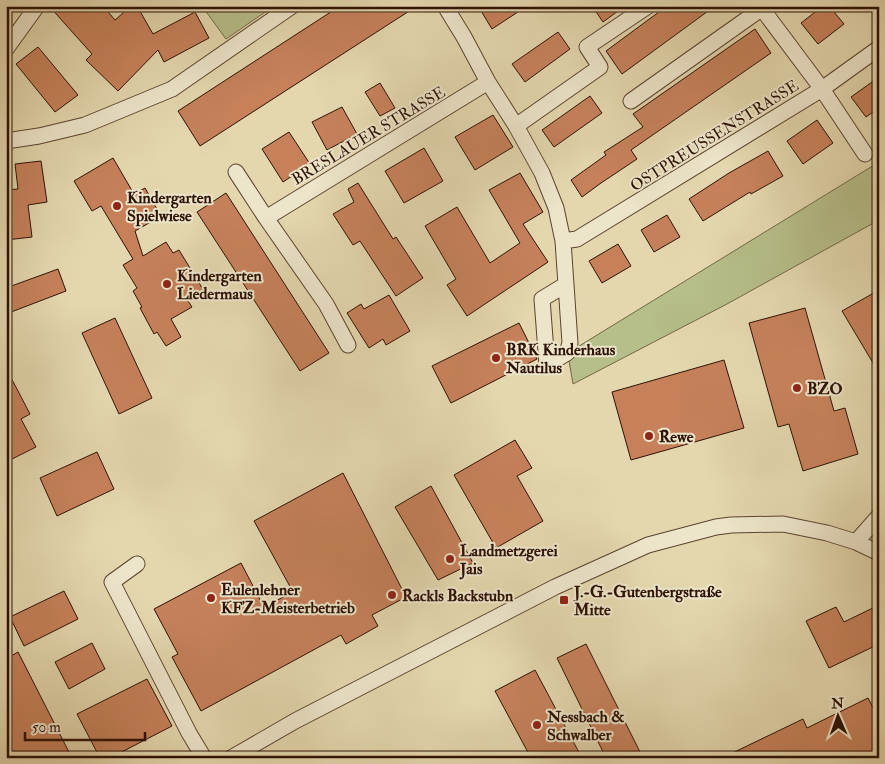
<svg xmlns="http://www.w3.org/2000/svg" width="885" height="764" viewBox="0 0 885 764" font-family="'IM FELL Double Pica',serif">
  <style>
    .green { fill: #b6be89; stroke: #726847 }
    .building { fill: #c6815b; stroke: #2d1205 }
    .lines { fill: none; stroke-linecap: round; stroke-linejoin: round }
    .minor-casing { stroke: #5b432f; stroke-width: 17 }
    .minor { stroke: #ede5ca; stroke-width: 15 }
    .poi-dot { fill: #8f2418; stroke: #ede5ca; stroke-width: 2 }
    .labels { text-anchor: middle; stroke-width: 4; stroke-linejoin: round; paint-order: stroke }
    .street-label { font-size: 16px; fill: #2d1205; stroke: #ede5ca }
    .poi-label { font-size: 16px; font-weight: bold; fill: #2d1205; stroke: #ede5ca; text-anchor: start }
  </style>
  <rect width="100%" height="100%" fill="#e4d7ae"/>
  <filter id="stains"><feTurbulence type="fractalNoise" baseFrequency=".004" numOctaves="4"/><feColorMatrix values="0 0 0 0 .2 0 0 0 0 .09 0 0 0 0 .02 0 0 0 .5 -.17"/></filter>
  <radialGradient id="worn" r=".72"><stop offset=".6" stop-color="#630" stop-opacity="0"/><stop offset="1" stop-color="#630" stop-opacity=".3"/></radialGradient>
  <!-- green -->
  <path class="green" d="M202,6H274L226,39Z
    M879,162V220L727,304L573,384L568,355L571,351Z"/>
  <!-- building -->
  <path class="building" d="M49,6H103L115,20L131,6H137L153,34L195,12L209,38L164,62L158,50L118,91L86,60L92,54Z
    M340,6H417L200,146L178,111Z
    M478,6H527L492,29Z
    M592,6H625L603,22Z
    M667,6H715L622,74L606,51Z
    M823,6H829L844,24L818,44L801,23Z
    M755,29L771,53L631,150L637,159L601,183L582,197L571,180L606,155L604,152L643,127L633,114Z
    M558,32L570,49L525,82L512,64Z
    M38,47L78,95L55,112L16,64Z
    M879,77V108L866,117L851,97Z
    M380,83L395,108L380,116L365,92Z
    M590,96L602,113L554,147L542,130Z
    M342,107L357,134L327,150L312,122Z
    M493,115L513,147L475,170L455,137Z
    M817,120L833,143L803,164L787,141Z
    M289,132L310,164L283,182L262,149Z
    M424,148L443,181L404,203L385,171Z
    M768,151L783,176L751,194L750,192L703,221L689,199L729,173Z
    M113,158L134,194L145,188L161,216L135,231L143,256L166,242L173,253L179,250L204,291L188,301L192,307L171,319L181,337L166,346L157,332L154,334L140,308L142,307L133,291L137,288L123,265L133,259L101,206L92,211L74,181Z
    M41,161L47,202L28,205L32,237L6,240V190L18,189L15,164Z
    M520,173L543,212L523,224L548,262L467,316L447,285L456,279L425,226L457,207L490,263L520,243L489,190Z
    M358,183L393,239L396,237L423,278L396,296L360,241L353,245L333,214L354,202L348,189Z
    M226,193L329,353L300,371L197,212Z
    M667,215L680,237L654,252L641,230Z
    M618,244L631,266L602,283L589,261Z
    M58,269L66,291L6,314V288Z
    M879,290V373L842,311Z
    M389,295L410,331L386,345L383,339L369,348L347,313L361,304L364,309Z
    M805,308L834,411L845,408L858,454L803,471L789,424L778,427L749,323Z
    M115,318L152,398L119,414L82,333Z
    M519,323L537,359L451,403L432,366Z
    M724,360L744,428L631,460L612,392Z
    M6,368L30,414L21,419L36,447L6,462Z
    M515,440L532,468L517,476L543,521L496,548L454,475Z
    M97,452L114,489L57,516L40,478Z
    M343,473L406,597L372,615L378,626L346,644L341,635L201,711L172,657L178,654L154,609L241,563L264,607L293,592L254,521Z
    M431,486L473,563L438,580L395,507Z
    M64,591L78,619L24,646L10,617Z
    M879,605V644L829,668L806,621L836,607L844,622Z
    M92,643L105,669L69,689L55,662Z
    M586,644L643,758H606L557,658Z
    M18,652L72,758H6V659Z
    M535,670L582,758H531L495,691Z
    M147,679L172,726L110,758H100L77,714Z
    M868,698L879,719V758H722L803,719L807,728Z"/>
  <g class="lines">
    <!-- minor casing -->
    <g class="minor-casing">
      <path id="minor" d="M445,6L464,37L488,82L516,126L542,173L556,208L563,241L570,343L567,353L547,365L542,299L565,285
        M760,6L822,89L865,154
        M6,49L37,6
        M631,101L761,9
        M516,126L600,67L587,47L648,6
        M6,141L39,136L85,125L172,89L292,6
        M236,172L266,218L326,304L348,345
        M266,218L488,82
        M563,241L577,239L822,89L879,48
        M856,542L879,516
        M137,564L112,582L189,733L204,758
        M231,758L295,721L555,587L648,545L716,527L731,525L783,524L827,533L856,542L879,553"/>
    </g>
    <!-- minor -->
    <use href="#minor" class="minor"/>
  </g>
  <!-- markers -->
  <g class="poi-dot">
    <circle cx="117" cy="206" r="5"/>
    <circle cx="167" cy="284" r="5"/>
    <circle cx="496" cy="358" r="5"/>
    <circle cx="797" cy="388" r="5"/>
    <circle cx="649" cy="436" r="5"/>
    <circle cx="450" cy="559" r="5"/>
    <circle cx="392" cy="595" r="5"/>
    <circle cx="211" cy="598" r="5"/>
    <rect x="559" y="595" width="10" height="10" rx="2.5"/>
    <circle cx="537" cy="725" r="5"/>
  </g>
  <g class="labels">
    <!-- street labels -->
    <g class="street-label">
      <text transform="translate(368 135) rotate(-31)" y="6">BRESLAUER STRASSE</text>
      <text transform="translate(714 135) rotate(-32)" y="6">OSTPREUSSENSTRASSE</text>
    </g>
    <!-- poi labels -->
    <g class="poi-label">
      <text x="127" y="203">Kindergarten<tspan x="127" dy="18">Spielwiese</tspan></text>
      <text x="177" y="281">Kindergarten<tspan x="177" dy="18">Liedermaus</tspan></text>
      <text x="506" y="355">BRK Kinderhaus<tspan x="506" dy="18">Nautilus</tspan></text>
      <text x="807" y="394">BZO</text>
      <text x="659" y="442">Rewe</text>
      <text x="460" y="556">Landmetzgerei<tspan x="460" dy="18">Jais</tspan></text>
      <text x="221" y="595">Eulenlehner<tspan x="221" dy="18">KFZ-Meisterbetrieb</tspan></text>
      <text x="574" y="597">J.-G.-Gutenbergstraße<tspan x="574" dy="18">Mitte</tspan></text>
      <text x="402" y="601">Rackls Backstubn</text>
      <text x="547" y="722">Nessbach &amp;<tspan x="547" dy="18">Schwalber</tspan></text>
    </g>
  </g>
  <!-- margin -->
  <rect width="885" height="764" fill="none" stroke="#e4d7ae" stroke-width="25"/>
  <rect x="8" y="8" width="870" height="749" fill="none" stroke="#2d1205" stroke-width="2.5"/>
  <rect x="12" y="12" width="860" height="739" fill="none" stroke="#2d1205"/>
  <!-- north arrow -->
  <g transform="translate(838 716) rotate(358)" stroke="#ede5ca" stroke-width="4" paint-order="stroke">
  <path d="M0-4L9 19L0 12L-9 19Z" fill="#2d1205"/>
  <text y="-8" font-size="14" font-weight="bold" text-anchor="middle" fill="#2d1205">N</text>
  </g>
  <!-- scale -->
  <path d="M25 732v8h120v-8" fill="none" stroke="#2d1205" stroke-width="2.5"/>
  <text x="32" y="732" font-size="15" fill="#2d1205" stroke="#ede5ca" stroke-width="4" paint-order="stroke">50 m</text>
  <rect width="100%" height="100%" filter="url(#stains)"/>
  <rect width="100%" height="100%" fill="url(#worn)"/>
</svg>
